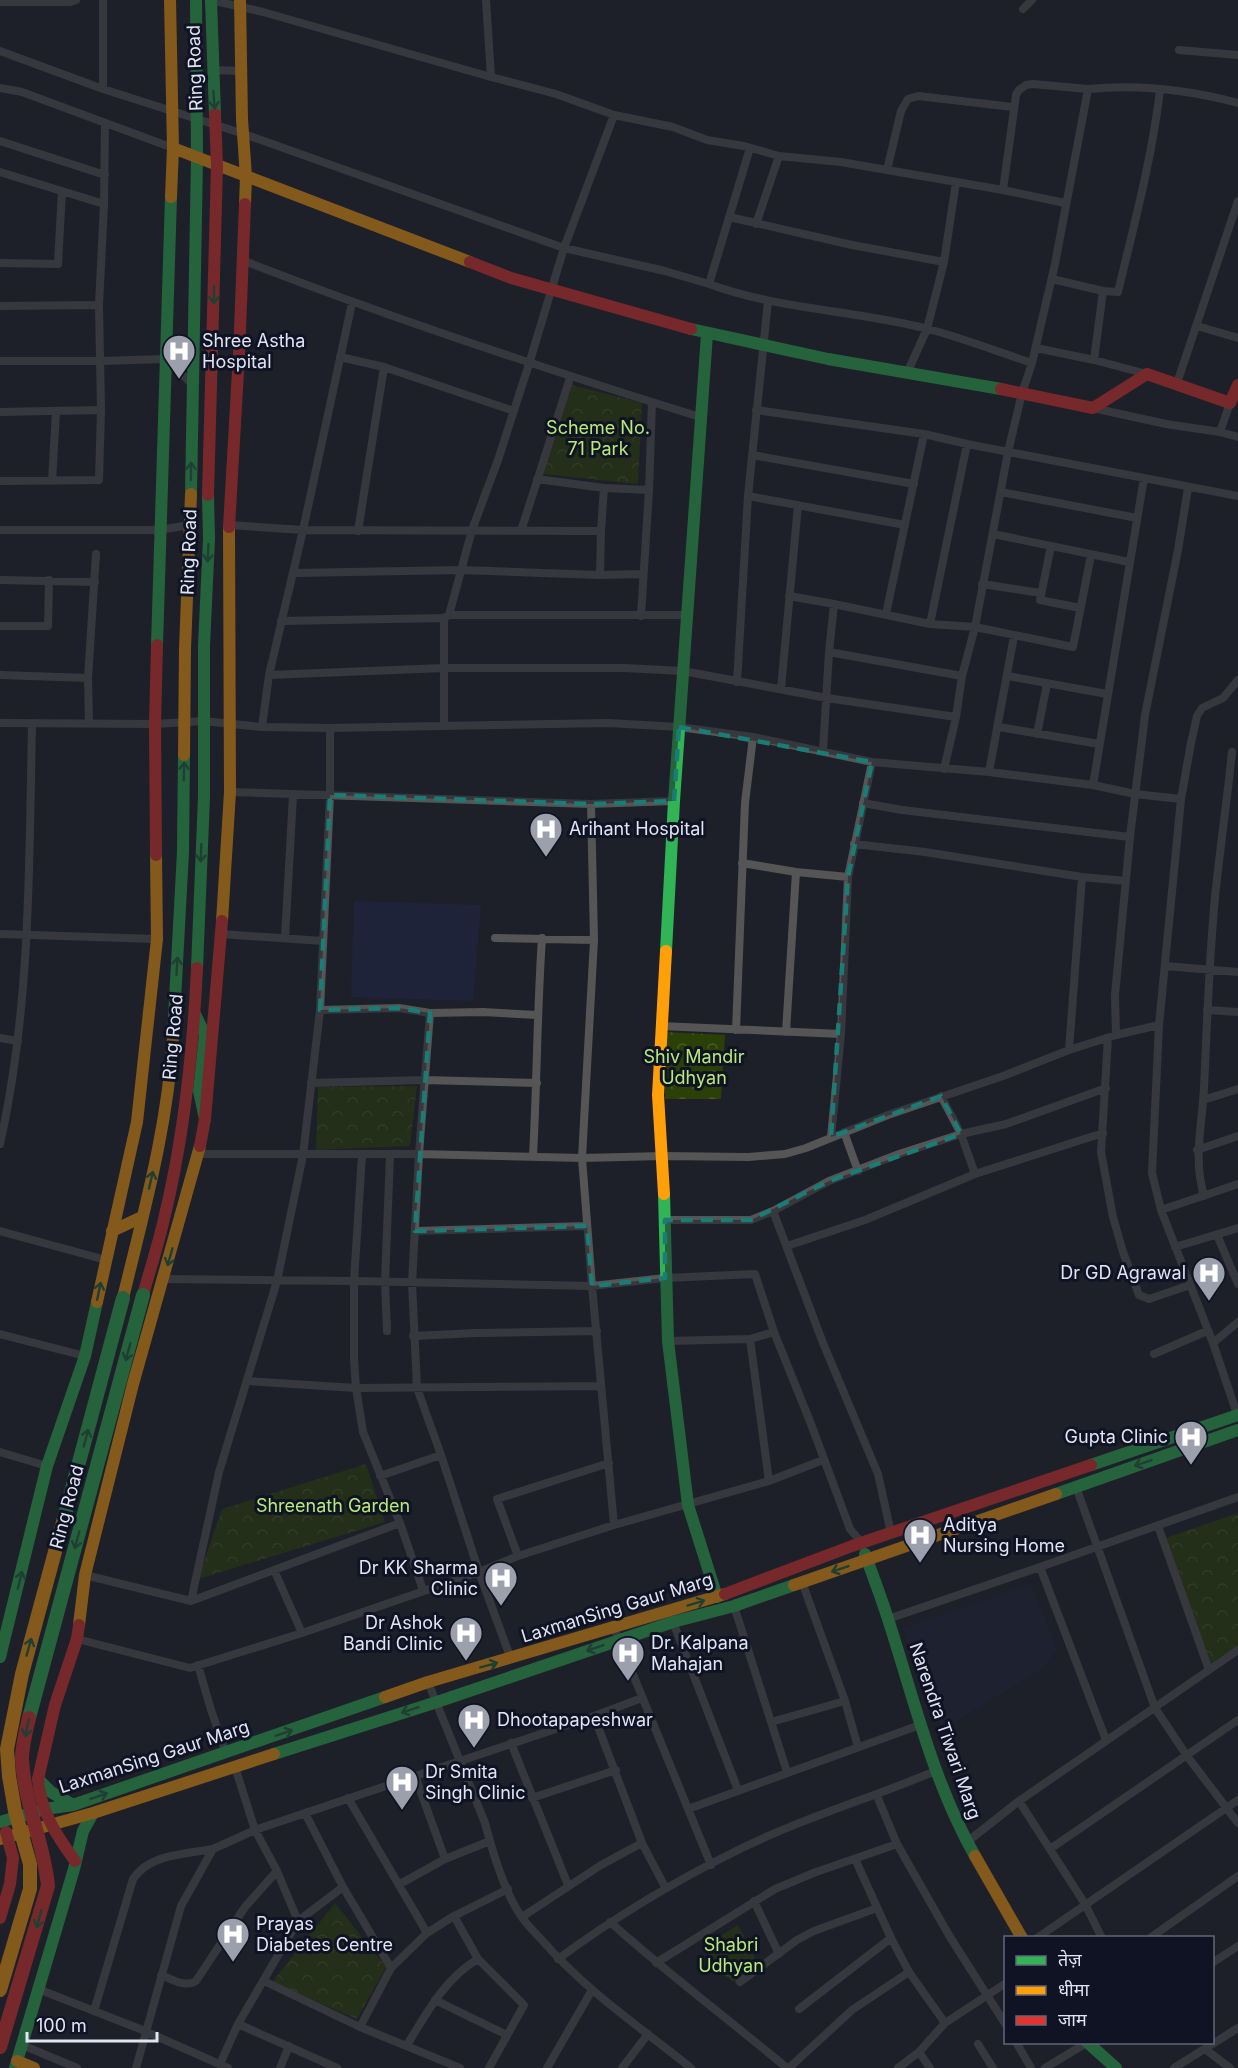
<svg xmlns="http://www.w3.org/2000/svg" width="1238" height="2068" viewBox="0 0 1238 2068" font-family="Inter,'Noto Sans Devanagari',sans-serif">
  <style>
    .built { fill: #1f2339 }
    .park { fill: url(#park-crowns) }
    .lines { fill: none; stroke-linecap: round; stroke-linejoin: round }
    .street { stroke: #545554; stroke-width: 8 }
    .fast { stroke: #30b455; stroke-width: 12 }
    .slow { stroke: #ff9f0a; stroke-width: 12 }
    .jam { stroke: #e5322d; stroke-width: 12 }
    .fast-bridge { stroke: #30b455; stroke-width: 14 }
    .slow-bridge { stroke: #ff9f0a; stroke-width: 14 }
    .jam-bridge { stroke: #e5322d; stroke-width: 14 }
    .oneway { stroke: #20643c }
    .marked { fill: none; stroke: #1a7c75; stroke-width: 4.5; stroke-dasharray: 12 8; stroke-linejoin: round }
    .labels { text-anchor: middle; stroke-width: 6; stroke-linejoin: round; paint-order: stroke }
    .street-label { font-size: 18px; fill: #e1e5f2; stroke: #0f1324 }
    .poi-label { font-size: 18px; fill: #e1e5f2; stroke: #0f1324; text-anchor: start }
    .park-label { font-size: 18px; fill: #b7ea76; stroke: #0f1324 }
  </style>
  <defs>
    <pattern id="park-crowns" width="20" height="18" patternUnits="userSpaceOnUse" patternTransform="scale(1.5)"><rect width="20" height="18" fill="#2a4006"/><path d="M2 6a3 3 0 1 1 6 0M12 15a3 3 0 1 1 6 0" fill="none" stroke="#495b2b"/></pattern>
  </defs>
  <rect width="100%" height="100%" fill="#1d2029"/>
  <!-- built -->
  <path class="built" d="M354,901L481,905L473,1001L351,997Z
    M1031,1584L1057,1649L1043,1668L942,1730L903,1629Z"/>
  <!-- park -->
  <path class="park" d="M572,385L642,403L638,484L543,474Z
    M665,1032L725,1035L721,1099H665Z
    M417,1086L410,1146L316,1150L318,1087Z
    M366,1464L385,1522L198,1579L222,1509Z
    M1238,1513V1646L1211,1663L1160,1540Z
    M335,1903L386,1967L357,2019L272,1982Z
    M738,1925L759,1966L738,1984L704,1963L718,1937Z"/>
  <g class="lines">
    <!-- street -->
    <path class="street" d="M211,0L263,12L491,77L556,94L614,115L673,127L707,140L744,146L779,156L841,162L887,170L1003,190L1065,203
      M486,0L491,77
      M0,2H70L76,0
      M1023,9L1032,0
      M1179,50L1238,55
      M0,51L103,89L244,134L564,248L665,271L709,284L750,148
      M212,70L241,71
      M0,88L22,92L173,148
      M103,89V0
      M0,141L105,175
      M887,170L901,111L908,99L918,96L1013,107
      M0,172L104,204
      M1003,190L1016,95L1019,90L1026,85L1033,84L1088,89
      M729,217L852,245L944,262
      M756,224L779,156
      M242,260C393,319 545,369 700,417
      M0,263L58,264L62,191
      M1052,279L1103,291L1118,292C1134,225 1152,158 1160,90
      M709,284C779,310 856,310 928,329C963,338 998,352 1032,363
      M0,306L99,305
      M1197,326L1238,338
      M1036,348L1094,360L1147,374
      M340,357L384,367L358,531
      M1094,360L1103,291
      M0,361H100L166,359L191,383
      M384,367L514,411
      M907,373L927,329L944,262L956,182
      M1177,383L1238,201
      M1093,408L1166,424L1220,432L1238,437
      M756,410L924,434L967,444L1238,496
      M0,412L101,410
      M1220,432L1230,403
      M752,455L914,484
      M537,479L604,488L649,490
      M0,481L99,480L101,410L99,305L104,204L105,123
      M52,481L56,412
      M1001,492L1137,518
      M748,496L905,525
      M229,525L303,530L601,531
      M0,530H159L190,525
      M521,531L570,378
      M993,534L1129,562
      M1051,546L1040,600L1080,608
      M294,573L461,570L600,575L643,574
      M600,575L601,531L604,488
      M0,580L95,582
      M982,584L1041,593
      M789,596L834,604L930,624L975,627L1073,647L1091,555
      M886,614L924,434
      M449,615H686
      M641,616L649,490L652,402
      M281,621L444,618
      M930,624L967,444
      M0,626H48L49,580
      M829,652L962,676
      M0,675L88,678
      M269,675L444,668H624L683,671L827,698L956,717
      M1008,676L1107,694
      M1238,680L1223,698L1202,708L1197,716L1191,743L1181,799L1159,1025L1152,1173L1161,1210L1213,1343L1238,1417
      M737,682L748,496L768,301
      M781,689L798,505
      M0,723L155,724L203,721L262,727L330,728L608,723L679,727L753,737L872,762L989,772L1093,785L1135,794L1181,799
      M89,723L88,678L96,554
      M444,726V618L449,615L472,530L498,460L529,364L564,248L614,115
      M262,727L269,675L303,530L352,303
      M999,727L1099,744
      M1037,734L1047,684
      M823,751L829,652L834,604
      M944,769L956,717L962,676L975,627L1008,452L1022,393L1032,363L1055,264L1088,89C1139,84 1190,90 1238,103
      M989,772L1014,636
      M1093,785L1144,478
      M230,792L591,804L674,801
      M863,803L902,810L1130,837
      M591,804L594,940L582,1158L592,1286L614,1525
      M854,844L925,852L1082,877L1126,881
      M742,863L796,872L848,877
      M0,934L157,939
      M221,934L323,941
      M285,938L293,795
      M495,938L594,940
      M1165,966L1238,972
      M320,1010L399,1008L430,1013L483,1012L537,1015
      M1207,1010L1238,1012
      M430,1013L419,1154L412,1283L417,1388L441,1455L479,1572L511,1659
      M660,1026L841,1034
      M736,1030L745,803L753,737
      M786,1032L796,872
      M1116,1035L1115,995L1130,837L1145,715L1178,550L1188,488
      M0,1038L18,1041
      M1108,1038L1101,1152L1113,1217L1123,1252L1139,1295L1149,1299L1190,1285
      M1069,1050L1082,877
      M311,1083L424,1080L537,1083
      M941,1096L961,1134L975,1174
      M1203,1100L1238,1089
      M844,1132L858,1171
      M831,1137L841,1034L848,877L872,762
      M0,1144C31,1006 29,864 32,724
      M1197,1150L1238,1136
      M199,1154H419L582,1158L663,1156L748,1157L785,1154L806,1148L888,1115L1003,1076L1069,1050L1116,1035L1159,1025
      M362,1155L354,1281V1359L356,1388L363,1432L400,1523L423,1590
      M533,1156C537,1083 537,1011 542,938
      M1204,1196C1193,1158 1202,1126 1204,1088C1207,1024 1209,960 1215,897C1220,849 1227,801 1232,752
      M1161,1210L1238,1184
      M773,1211L823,1343L878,1474L891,1533
      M665,1220H751L773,1211L829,1181L899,1154L961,1134L1006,1124L1106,1088
      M0,1231L106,1260
      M415,1231L587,1226
      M1217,1235L1238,1284
      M787,1246L865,1220L975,1174L1103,1133
      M1175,1247L1238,1228
      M164,1279L354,1281L592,1286L665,1278L755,1274L774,1332L811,1424L850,1529L862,1543
      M387,1331L385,1282L390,1155
      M0,1334L85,1356
      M413,1336L477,1333L597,1331
      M750,1339L769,1481
      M668,1341L750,1339L774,1332
      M1213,1343L1238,1322
      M1154,1354L1207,1331
      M247,1381L356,1388L601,1386
      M0,1452L47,1466
      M380,1476L441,1455
      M1076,1487L1155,1708L1187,1756L1238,1823
      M1158,1526L1209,1670
      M518,1556L497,1499L609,1463
      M274,1570L302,1633
      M85,1575L191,1601L400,1523
      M802,1582L845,1701L858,1747
      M191,1601L219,1472L277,1281L303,1155L320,1010L330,795V728
      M734,1606L787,1772
      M888,1619L1040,1567
      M673,1622L738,1790
      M614,1628L711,1865
      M77,1639L190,1668L302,1633L479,1572L518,1556L614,1525L769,1481L823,1460
      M198,1665L211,1710L226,1753
      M428,1682L485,1823C492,1850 505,1893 521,1916C527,1925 535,1933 542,1940C585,1990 640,2027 691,2068
      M594,1716L642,1843L665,1887
      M771,1722L845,1701
      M1106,1740L1040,1567L1238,1497
      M511,1743L568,1885
      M235,1767L255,1830L277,1871L298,1921
      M415,1776L445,1859
      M877,1796L897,1844L950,1937L1006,2025
      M348,1798L427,1933
      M532,1798L616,1770
      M1019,1801L1085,1904L1102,1938
      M688,1809L920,1725
      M305,1813L343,1887L391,1968
      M967,1842L1019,1801L1238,1650
      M1050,1849L1238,1720
      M855,1859L891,1938L909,1972L945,2023
      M400,1884L445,1859L490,1841
      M754,1901L779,1954
      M454,1916L478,1959L524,2005L489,2068
      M522,1917L601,1865L642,1843
      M610,1922C667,1973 728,2019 787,2068
      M1037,1938L1238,1800
      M1150,1938L1238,1876
      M558,1959C615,1917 675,1881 738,1850C802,1818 872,1798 938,1770
      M656,1963L775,1889L816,1872L897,1844
      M1212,1963L1238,1946
      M161,1975C172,1979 185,1988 196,1981L245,1907L277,1871
      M264,1981L360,2027L460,2068
      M740,1982L797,1940L814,1931L877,1908
      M38,1989L145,2031L228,2068
      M435,2000L507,2035
      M799,2009L891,1938
      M94,2011L133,1879C149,1854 186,1854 213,1849
      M238,2024L337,2068
      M360,2027L391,1968L427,1933L454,1916L508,1889
      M1016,2042L1031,2068
      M978,2044L993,2068
      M22,2045L77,2068
      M407,2045C426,2014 445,1978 478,1959
      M1205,2049L1230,2068
      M919,2052L930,2068
      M220,2064L238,2024L298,1921L343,1887
      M136,2068L181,1906L213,1849L255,1830L594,1716L642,1698
      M280,2068L289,2046
      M547,2068L592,1990
      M622,2068L648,2034
      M789,2068L852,2010L909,1972
      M898,2068L919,2052L945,2023L1006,1983
      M1045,2068L1088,2042
      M1174,2068L1238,2028"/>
    <!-- fast -->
    <path class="fast" d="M211,0L215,114
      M691,329L828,359L1001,389
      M191,494L197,158L196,0
      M157,645L171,197
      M666,951L674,801L707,334
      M197,968L204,797V645L209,539L208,495
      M195,1014L205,1035L199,1091L205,1119
      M173,1037L183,852L184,755
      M664,1194L668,1341L688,1505L717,1597
      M1091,1465L1238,1415
      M1056,1494L1238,1430
      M865,1554C873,1576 881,1597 888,1619C914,1699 933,1782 975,1856
      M0,1657L47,1466L85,1356L97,1302
      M274,1754L437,1702L673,1622L734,1606L794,1585
      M38,1779L51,1792L73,1805
      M0,1822L45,1809L73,1805L385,1697
      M1087,2042L1116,2068
      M15,2068L74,1869L83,1831L93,1813"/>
    <!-- slow -->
    <path class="slow" d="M170,0L173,148L171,197
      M240,0L242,119L246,177L245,204
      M173,148L470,262
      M184,755L185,649L191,494
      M222,921L230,792L229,527
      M664,1194L658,1095L666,951
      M112,1231L142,1217
      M123,1298C144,1211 168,1126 173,1037
      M97,1302L137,1122L157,939L156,855
      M794,1585L1056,1494
      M79,1625L85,1575L133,1384L200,1146
      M385,1697L428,1682L725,1594
      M0,1839L93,1813L274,1754
      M975,1856L1022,1938
      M17,2061L34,2068"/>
    <!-- jam -->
    <path class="jam" d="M470,262L511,278L691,329
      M1001,389L1093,408L1147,374L1230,403L1238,385
      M208,495L217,166L215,114
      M229,527L239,354L245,204
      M156,855L155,724L157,645
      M200,1146L205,1119L222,921
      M143,1295C150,1270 158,1245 164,1219C184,1137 193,1052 197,968
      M725,1594L852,1546L1091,1465
      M75,1861C57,1836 40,1811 38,1779L55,1705L77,1639L79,1625
      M0,1918L10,1884L13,1858L6,1832"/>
    <!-- fast-bridge -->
    <path class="fast-bridge" d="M63,1522L123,1298
      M29,1718L143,1295"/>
    <!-- slow-bridge -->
    <path class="slow-bridge" d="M0,1990L30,1889V1864L15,1811L9,1776L7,1749L22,1674L63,1522"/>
    <!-- jam-bridge -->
    <path class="jam-bridge" d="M0,2047L48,1886C44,1843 24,1803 22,1759C22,1746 26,1731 29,1718"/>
  </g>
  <!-- one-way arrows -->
  <defs><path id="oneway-shaft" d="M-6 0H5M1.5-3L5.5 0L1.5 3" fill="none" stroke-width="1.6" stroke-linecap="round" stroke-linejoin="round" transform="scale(1.5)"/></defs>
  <g class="oneway">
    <use href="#oneway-shaft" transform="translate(214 100) rotate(86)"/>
    <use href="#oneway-shaft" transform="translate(214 295) rotate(91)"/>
    <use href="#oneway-shaft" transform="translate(191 471) rotate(-89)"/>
    <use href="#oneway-shaft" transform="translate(208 553) rotate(93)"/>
    <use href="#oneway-shaft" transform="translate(184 771) rotate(-89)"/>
    <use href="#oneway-shaft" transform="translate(201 853) rotate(92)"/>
    <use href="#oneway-shaft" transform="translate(177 966) rotate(-87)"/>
    <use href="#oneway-shaft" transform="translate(151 1180) rotate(-77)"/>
    <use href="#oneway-shaft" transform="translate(170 1257) rotate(106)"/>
    <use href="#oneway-shaft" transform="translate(99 1291) rotate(-78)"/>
    <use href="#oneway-shaft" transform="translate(128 1352) rotate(105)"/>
    <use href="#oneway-shaft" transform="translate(86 1438) rotate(-75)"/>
    <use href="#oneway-shaft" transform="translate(1143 1463) rotate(161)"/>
    <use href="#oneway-shaft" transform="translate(77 1540) rotate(105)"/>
    <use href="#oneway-shaft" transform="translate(840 1569) rotate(161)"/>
    <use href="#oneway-shaft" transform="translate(20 1580) rotate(-76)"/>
    <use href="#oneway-shaft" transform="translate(696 1603) rotate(-17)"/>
    <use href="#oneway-shaft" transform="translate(29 1647) rotate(-74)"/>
    <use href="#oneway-shaft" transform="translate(595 1648) rotate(161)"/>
    <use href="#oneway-shaft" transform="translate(489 1665) rotate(-15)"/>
    <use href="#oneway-shaft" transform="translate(410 1710) rotate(162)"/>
    <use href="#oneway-shaft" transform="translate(27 1728) rotate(102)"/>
    <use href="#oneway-shaft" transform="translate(284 1733) rotate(-19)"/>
    <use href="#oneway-shaft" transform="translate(99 1796) rotate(-19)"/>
    <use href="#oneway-shaft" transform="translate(39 1919) rotate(106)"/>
  </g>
  <!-- marked area -->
  <path d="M0 0H1238V2068H0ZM679,727L872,762L848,877L831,1137L941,1096L961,1134L829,1181L751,1220H665V1278L592,1286L587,1226L415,1231L430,1013L399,1008L320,1010L330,795L591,804L674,801Z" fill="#1d2029" fill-opacity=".55" fill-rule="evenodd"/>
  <path class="marked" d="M679,727L872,762L848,877L831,1137L941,1096L961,1134L829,1181L751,1220H665V1278L592,1286L587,1226L415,1231L430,1013L399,1008L320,1010L330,795L591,804L674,801Z"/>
  <!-- icons -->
  <defs>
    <g id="hospital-pin" transform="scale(1.725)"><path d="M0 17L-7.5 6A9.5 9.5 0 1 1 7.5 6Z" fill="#9ca0ac" stroke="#0f1324"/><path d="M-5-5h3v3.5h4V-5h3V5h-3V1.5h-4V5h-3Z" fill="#fff"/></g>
  </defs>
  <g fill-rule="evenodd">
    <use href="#hospital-pin" x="179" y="351"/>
    <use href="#hospital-pin" x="546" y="829"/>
    <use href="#hospital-pin" x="1209" y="1273"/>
    <use href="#hospital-pin" x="1191" y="1437"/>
    <use href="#hospital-pin" x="920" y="1535"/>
    <use href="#hospital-pin" x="501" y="1578"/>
    <use href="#hospital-pin" x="466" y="1633"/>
    <use href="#hospital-pin" x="628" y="1653"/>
    <use href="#hospital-pin" x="474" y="1720"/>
    <use href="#hospital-pin" x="402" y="1782"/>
    <use href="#hospital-pin" x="233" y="1934"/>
  </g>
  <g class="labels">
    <!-- street labels -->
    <g class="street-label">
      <text transform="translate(195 68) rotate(-92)" y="6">Ring Road</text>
      <text transform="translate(189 552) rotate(-88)" y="6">Ring Road</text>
      <text transform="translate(173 1037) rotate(-85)" y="6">Ring Road</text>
      <text transform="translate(67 1507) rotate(-75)" y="6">Ring Road</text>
      <text transform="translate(617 1608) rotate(-17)" y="6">LaxmanSing Gaur Marg</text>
      <text transform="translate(945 1731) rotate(71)" y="6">Narendra Tiwari Marg</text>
      <text transform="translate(154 1757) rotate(-18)" y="6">LaxmanSing Gaur Marg</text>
    </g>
    <!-- poi labels -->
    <g class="poi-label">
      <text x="202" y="347">Shree Astha<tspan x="202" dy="21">Hospital</tspan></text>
      <text x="569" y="835">Arihant Hospital</text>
      <text x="1186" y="1279" text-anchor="end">Dr GD Agrawal</text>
      <text x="1168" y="1443" text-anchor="end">Gupta Clinic</text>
      <text x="943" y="1531">Aditya<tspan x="943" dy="21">Nursing Home</tspan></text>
      <text x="478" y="1574" text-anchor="end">Dr KK Sharma<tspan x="478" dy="21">Clinic</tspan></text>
      <text x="443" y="1629" text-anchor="end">Dr Ashok<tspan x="443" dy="21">Bandi Clinic</tspan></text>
      <text x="651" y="1649">Dr. Kalpana<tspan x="651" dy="21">Mahajan</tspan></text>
      <text x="497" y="1726">Dhootapapeshwar</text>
      <text x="425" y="1778">Dr Smita<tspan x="425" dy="21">Singh Clinic</tspan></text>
      <text x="256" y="1930">Prayas<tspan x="256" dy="21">Diabetes Centre</tspan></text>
    </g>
    <!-- park labels -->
    <g class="park-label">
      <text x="598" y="434">Scheme No.<tspan x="598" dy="21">71 Park</tspan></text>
      <text x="694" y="1063">Shiv Mandir<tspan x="694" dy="21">Udhyan</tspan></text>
      <text x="333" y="1512">Shreenath Garden</text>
      <text x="731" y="1951">Shabri<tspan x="731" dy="21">Udhyan</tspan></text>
    </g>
  </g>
  <!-- legend -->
  <rect x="1004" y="1936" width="210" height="108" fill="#0f1324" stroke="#636776" stroke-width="1.5"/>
  <rect x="1016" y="1956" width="30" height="9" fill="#30b455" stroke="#636776" stroke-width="1.5"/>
  <text x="1058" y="1966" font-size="18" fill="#e1e5f2">तेज़</text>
  <rect x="1016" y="1986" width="30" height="9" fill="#ff9f0a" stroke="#636776" stroke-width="1.5"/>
  <text x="1058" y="1996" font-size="18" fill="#e1e5f2">धीमा</text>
  <rect x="1016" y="2016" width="30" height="9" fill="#e5322d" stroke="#636776" stroke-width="1.5"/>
  <text x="1058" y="2026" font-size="18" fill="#e1e5f2">जाम</text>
  <!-- scale -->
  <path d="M27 2032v9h130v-9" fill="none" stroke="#e1e5f2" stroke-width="3"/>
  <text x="36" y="2032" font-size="18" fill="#e1e5f2" stroke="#0f1324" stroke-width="4.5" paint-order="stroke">100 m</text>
</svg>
